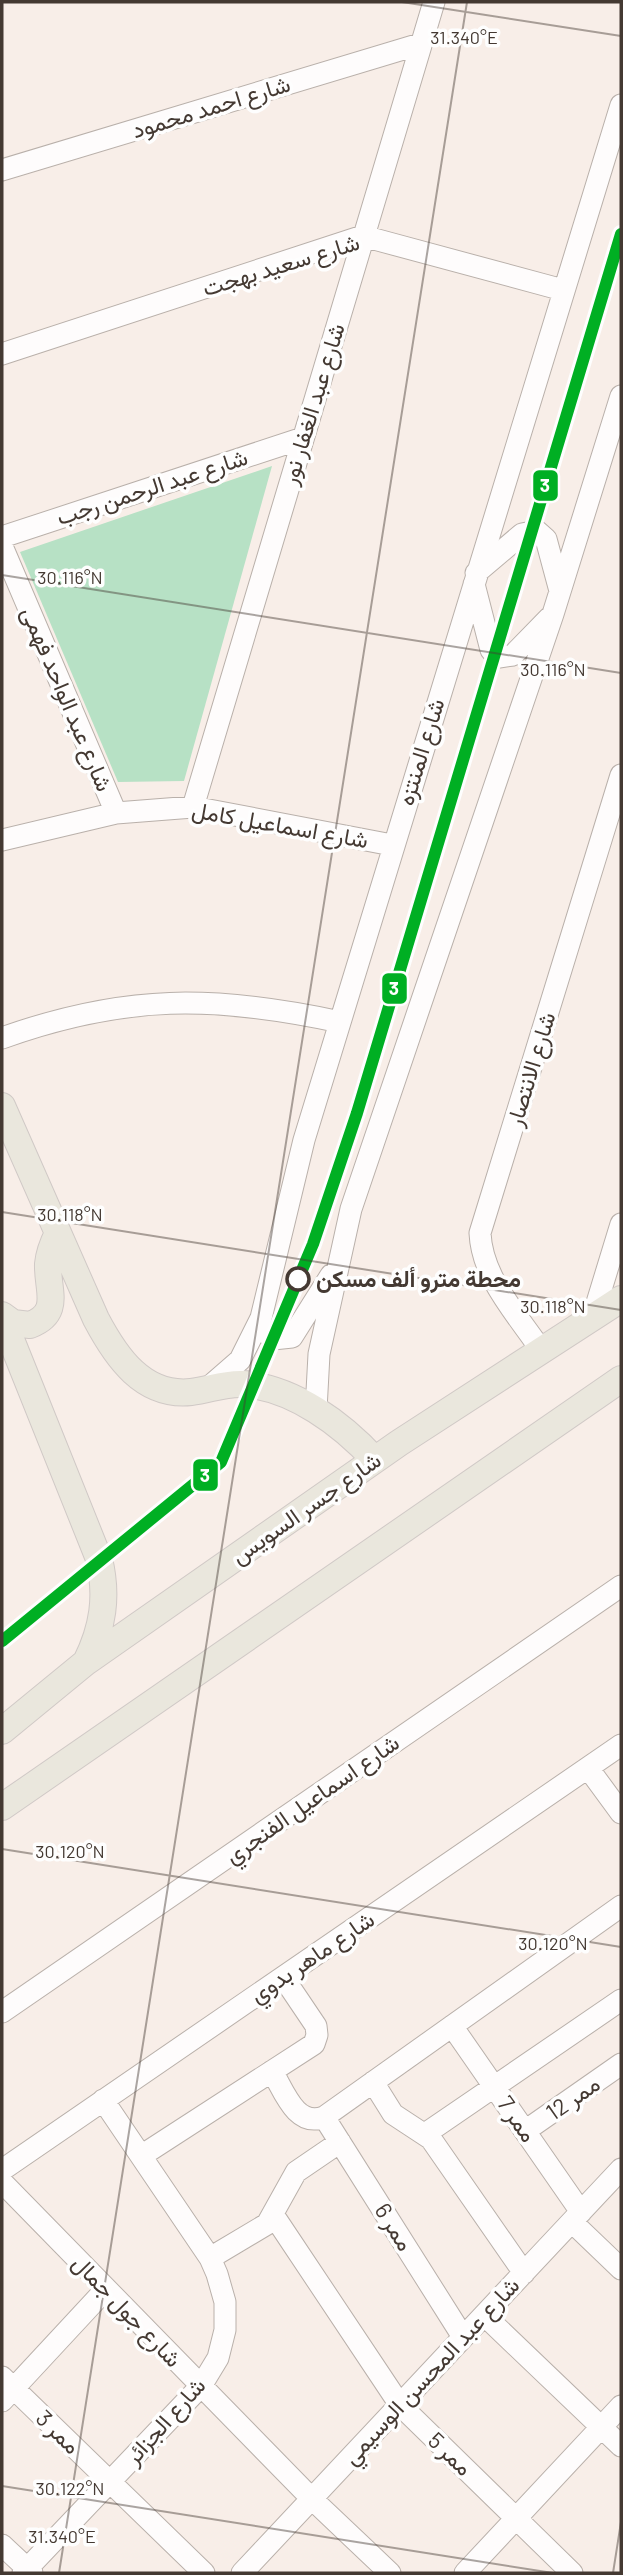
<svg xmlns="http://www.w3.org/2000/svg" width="623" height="2575" viewBox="0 0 623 2575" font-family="Barlow,Vazirmatn,sans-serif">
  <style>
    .green { fill: #b7e1c5 }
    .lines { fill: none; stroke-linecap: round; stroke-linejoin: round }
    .minor-casing { stroke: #b9b0aa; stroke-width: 23 }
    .major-casing { stroke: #d0c9c6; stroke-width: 28 }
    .minor { stroke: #fefcfc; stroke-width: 21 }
    .major { stroke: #eae7dd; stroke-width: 26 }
    .metro-1-casing { stroke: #fefefe; stroke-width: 18 }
    .metro-1 { stroke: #00af23; stroke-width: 12 }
    .ticks { fill: none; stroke: #443932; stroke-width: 2; stroke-opacity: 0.45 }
    .stop-dot { fill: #fefefe; stroke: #443932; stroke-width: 3.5 }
    .labels { text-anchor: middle; stroke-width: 7; stroke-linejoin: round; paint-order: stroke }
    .street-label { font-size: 23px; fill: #443932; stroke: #fefefe }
    .stop-label { font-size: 23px; font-weight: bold; fill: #443932; stroke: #fefefe; text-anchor: start }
    .ticks-label { font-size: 18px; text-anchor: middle; fill: #443932; stroke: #fefefe; stroke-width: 7; stroke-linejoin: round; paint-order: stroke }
    .line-badge { stroke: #fefefe; stroke-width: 2.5 }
    .badge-label { font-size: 19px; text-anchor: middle; font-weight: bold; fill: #fff }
  </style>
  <rect width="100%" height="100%" fill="#f8eee8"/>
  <!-- green -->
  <path class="green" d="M272,466L184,781L118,782L20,552Z"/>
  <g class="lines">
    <!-- minor casing -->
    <g class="minor-casing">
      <path id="minor" d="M2,170L420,44
        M2,354L363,236L563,290
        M2,537L303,438
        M2,546L116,813
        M476,573L522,534L537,531L546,539L560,591
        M474,584L491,650L499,657L513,655L549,618
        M193,807L434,2
        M2,840L116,813L193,807L392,845
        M2,1038C125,994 214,995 340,1022
        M592,1319L621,1224
        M259,1326L273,1339L292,1337L331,1275
        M541,1350C517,1314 482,1278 480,1233L621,775
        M209,1387L240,1360L261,1318L304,1140L621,105
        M316,1410L319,1354L351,1209L553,614L621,396
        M588,1768L621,1813
        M2,2012L621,1586
        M452,2026L581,2212
        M272,2071C284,2091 296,2128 324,2117L621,1906
        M373,2082L393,2114L431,2139L524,2273
        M324,2117L463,2337
        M525,2131L621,2064
        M425,2134L621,2000
        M141,2156L314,2044L317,2035L316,2026L283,1977
        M2,2170L621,1745
        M2,2182L312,2499L390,2573
        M274,2216L400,2405L572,2573
        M572,2222L621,2269
        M210,2258L267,2224L296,2172L340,2142
        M484,2315L621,2446
        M2,2377L204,2573
        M2,2401L106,2289
        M2,2545L32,2573
        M23,2573L201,2386L218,2358L225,2330V2302L217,2274L210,2258L103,2100
        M242,2573L621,2169
        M465,2573L621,2406"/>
    </g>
    <!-- major casing -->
    <g class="major-casing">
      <path id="major" d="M2,1106L96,1319C116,1357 143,1397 191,1392C209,1390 224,1383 243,1384C294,1388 342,1424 375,1460
        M2,1315L13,1323L30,1325C62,1313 47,1290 48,1264C49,1253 53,1243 58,1233
        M2,1317L99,1559C108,1596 103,1628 86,1662
        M2,1731L86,1662L399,1443L621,1299
        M2,1807L621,1379"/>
    </g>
    <!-- minor -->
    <use href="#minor" class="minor"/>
    <!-- major -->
    <use href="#major" class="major"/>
    <!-- metro-1 casing -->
    <g class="metro-1-casing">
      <path id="metro-1" d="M2,1641L221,1462L313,1244L357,1113L621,234"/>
    </g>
    <!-- metro-1 -->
    <use href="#metro-1" class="metro-1"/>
  </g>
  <!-- ticks -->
  <path class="ticks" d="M402,2L621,36M2,575L621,673M2,1212L621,1310M2,1849L621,1947M2,2486L553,2573M59,2573L467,2M613,2573L621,2522"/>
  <!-- markers -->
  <circle class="stop-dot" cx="298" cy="1279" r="11"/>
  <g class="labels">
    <!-- street labels -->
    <g class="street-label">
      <text transform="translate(211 107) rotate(-17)" y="8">شارع احمد محمود</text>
      <text transform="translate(281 265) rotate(-17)" y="8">شارع سعيد بهجت</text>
      <text transform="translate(313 404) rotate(-73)" y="8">شارع عبد الغفار نور</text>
      <text transform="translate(152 487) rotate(-18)" y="8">شارع عبد الرحمن رجب</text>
      <text transform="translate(67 699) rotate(67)" y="8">شارع عبد الواحد فهمى</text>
      <text transform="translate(421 752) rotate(-73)" y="8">شارع المنتزه</text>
      <text transform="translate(280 825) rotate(10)" y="8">شارع اسماعيل كامل</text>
      <text transform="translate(531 1069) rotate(-73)" y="8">شارع الانتصار</text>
      <text transform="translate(306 1508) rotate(-35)" y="8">شارع جسر السويس</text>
      <text transform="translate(312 1799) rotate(-35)" y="8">شارع اسماعيل الفنجري</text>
      <text transform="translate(312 1957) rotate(-34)" y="8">شارع ماهر بدوي</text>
      <text transform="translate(573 2098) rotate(-35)" y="8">ممر 12</text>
      <text transform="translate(517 2119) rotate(55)" y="8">ممر 7</text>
      <text transform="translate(394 2227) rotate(58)" y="8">ممر 6</text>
      <text transform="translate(127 2311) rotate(46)" y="8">شارع جول جمال</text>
      <text transform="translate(431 2371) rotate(-47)" y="8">شارع عبد المحسن الوسيمي</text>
      <text transform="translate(165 2421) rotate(-48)" y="8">شارع الجزائر</text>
      <text transform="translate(58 2432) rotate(44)" y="8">ممر 3</text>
      <text transform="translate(450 2454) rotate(44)" y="8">ممر 5</text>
    </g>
    <!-- stop labels -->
    <g class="stop-label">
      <text x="316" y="1287">محطة مترو ألف مسكن</text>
    </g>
  </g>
  <g class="ticks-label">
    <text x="464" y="44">31.340°E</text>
    <text x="70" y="584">30.116°N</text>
    <text x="553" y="676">30.116°N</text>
    <text x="70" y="1221">30.118°N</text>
    <text x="553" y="1313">30.118°N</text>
    <text x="70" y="1858">30.120°N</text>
    <text x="553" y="1950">30.120°N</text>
    <text x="70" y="2495">30.122°N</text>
    <text x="62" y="2543">31.340°E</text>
  </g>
  <g class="line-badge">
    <rect x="532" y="469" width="27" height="33" rx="7" fill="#00af23"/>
    <rect x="381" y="972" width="27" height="33" rx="7" fill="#00af23"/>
    <rect x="192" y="1458" width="27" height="34" rx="7" fill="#00af23"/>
  </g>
  <g class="badge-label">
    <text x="545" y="492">3</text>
    <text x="394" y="995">3</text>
    <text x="205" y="1482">3</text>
  </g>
  <!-- border -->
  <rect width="623" height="2575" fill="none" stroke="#443932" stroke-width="7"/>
</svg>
